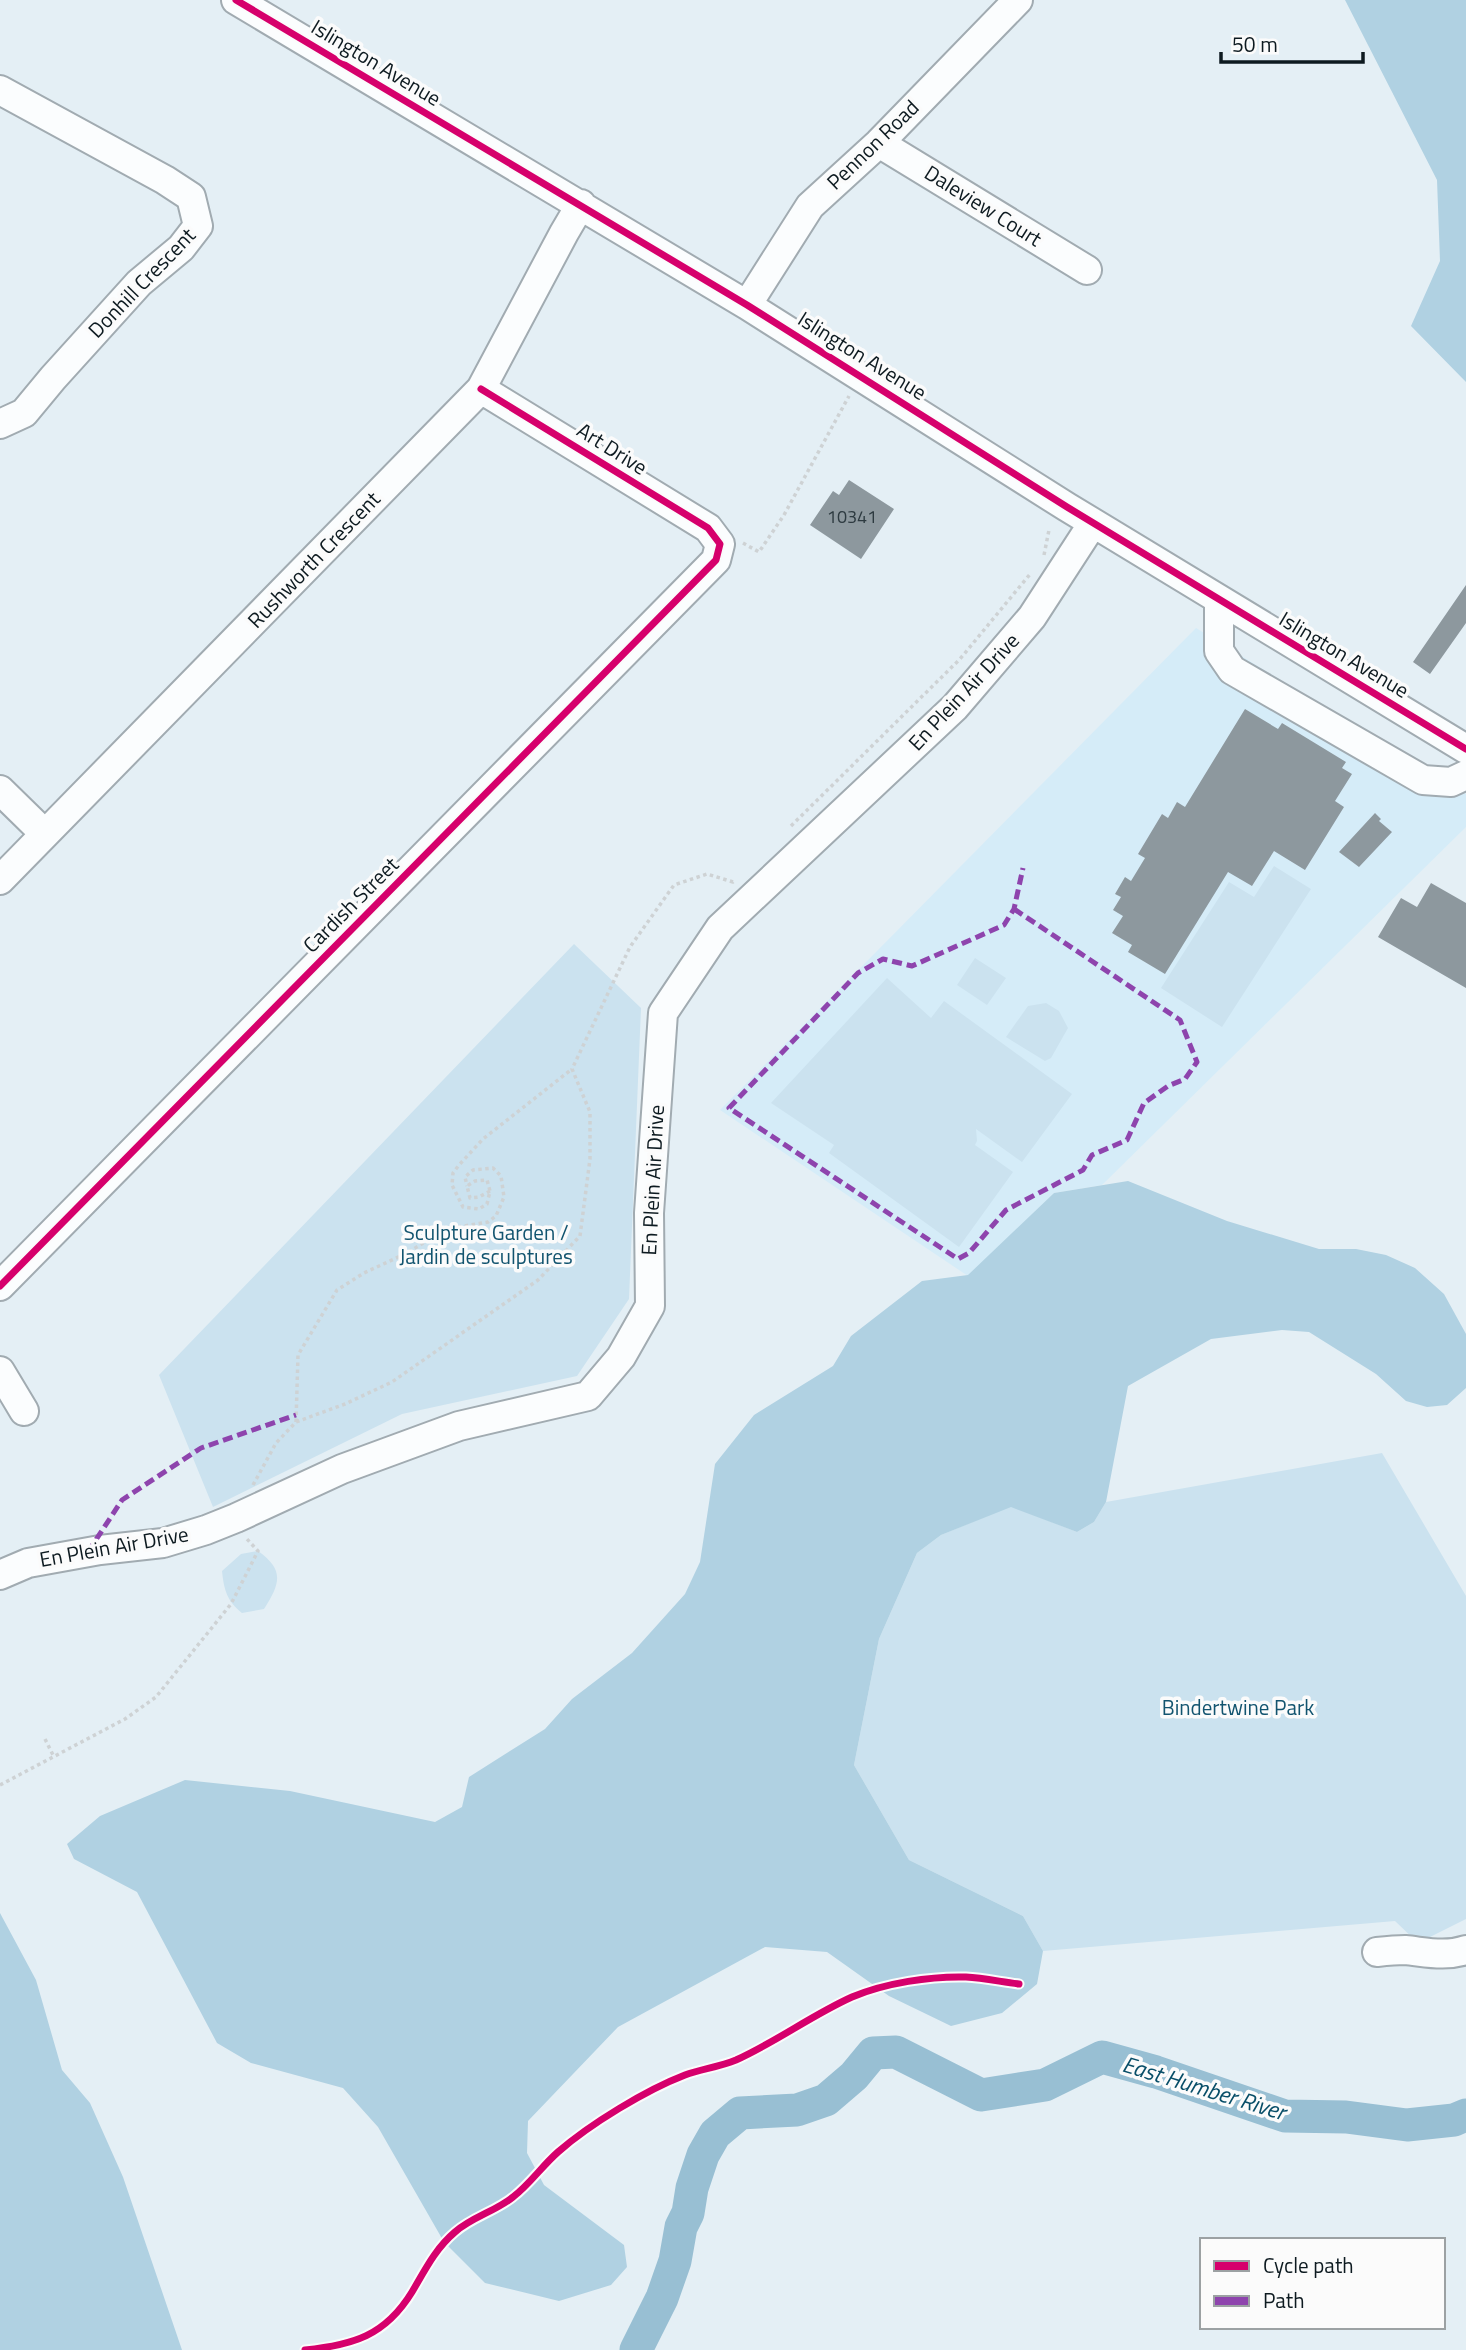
<svg xmlns="http://www.w3.org/2000/svg" width="1466" height="2350" viewBox="0 0 1466 2350" font-family="'Titillium Web',sans-serif">
  <style>
    .built { fill: #d5ecf8 }
    .green { fill: #cbe2ef }
    .forest { fill: #b0d1e2 }
    .lines { fill: none; stroke-linecap: round; stroke-linejoin: round }
    .river { stroke: #98bfd3; stroke-width: 33 }
    .building { fill: #8d989e }
    .minor-casing { stroke: #a1abb1; stroke-width: 32 }
    .path { stroke: #ced2d4; stroke-width: 3.5; stroke-dasharray: 3.5 3.5; stroke-linecap: butt }
    .minor { stroke: #fbfdfe; stroke-width: 28 }
    .quiet { stroke: #8e44ad; stroke-width: 5; stroke-dasharray: 10 5; stroke-linecap: butt }
    .cycleway-casing { stroke: #fbfbfb; stroke-width: 11 }
    .cycleway { stroke: #d6006c; stroke-width: 7 }
    .labels { text-anchor: middle; stroke-width: 7; stroke-linejoin: round; paint-order: stroke }
    .number-label { font-size: 18px; fill: #2d3a40 }
    .street-label { font-size: 21px; fill: #0d1a20; stroke: #fbfbfb }
    .park-label { font-size: 21px; fill: #12546f; stroke: #fbfbfb }
    .water-label { font-size: 23px; font-style: italic; fill: #084e68; stroke: #fbfbfb }
  </style>
  <rect width="100%" height="100%" fill="#e4eff5"/>
  <!-- built -->
  <path class="built" d="M1196,628L1466,794V827L1102,1185L1054,1193L968,1276L720,1110Z"/>
  <!-- green -->
  <path class="green" d="M1274,866L1311,889L1222,1027L1161,988L1229,882L1254,897Z
    M574,944L641,1008L629,1299L577,1376L402,1414L213,1507L159,1375Z
    M975,958L1006,978L987,1005L957,985Z
    M887,978L931,1018L944,1001L1072,1094L1022,1162L976,1129L977,1141L975,1145L1013,1172L959,1247L829,1153L834,1145L771,1103Z
    M1046,1003L1059,1011L1068,1028L1051,1058L1045,1061L1006,1037L1028,1006Z
    M1382,1453L1466,1596V1919L1418,1943L1395,1921L1043,1951L1023,1916L909,1860L854,1765L879,1639L917,1553L941,1535L1011,1506L1077,1532L1094,1522L1106,1502Z
    M258,1551C285,1570 280,1584 264,1609L242,1613C227,1601 224,1590 222,1571L241,1554Z"/>
  <!-- forest -->
  <path class="forest" d="M1345,0H1466V382L1411,326L1440,261L1437,180Z
    M1128,1181L1227,1221L1319,1249H1356L1386,1255L1415,1268L1444,1294L1466,1334V1388L1447,1405L1427,1407L1406,1401L1376,1374L1309,1332L1282,1330L1211,1339L1128,1386L1106,1502L1094,1522L1077,1532L1011,1507L941,1535L917,1553L879,1639L854,1765L909,1860L1023,1916L1043,1951L1037,1984L1002,2013L951,2026L889,1996L827,1952L765,1947L618,2027L528,2121L527,2153L544,2185L624,2245L627,2267L611,2285L559,2301L485,2283L444,2242L378,2127L343,2088L251,2063L217,2043L137,1892L74,1859L67,1844L100,1816L185,1780L290,1791L435,1822L462,1807L469,1777L545,1729L572,1699L632,1653L685,1594L700,1562L715,1464L754,1415L833,1366L851,1336L922,1281L968,1275L1054,1193Z
    M0,1913L36,1980L62,2070L90,2103L123,2177L182,2350H0Z"/>
  <g class="lines">
    <!-- river -->
    <path class="river" d="M636,2350L662,2298L675,2261L681,2227L688,2213L692,2188L703,2155L715,2134L740,2113L797,2110L826,2100L854,2076L873,2053L896,2052L981,2095L1045,2085L1102,2057L1156,2072L1285,2116L1346,2117L1407,2125L1454,2120L1466,2115"/>
  </g>
  <!-- building -->
  <path class="building" d="M849,480L894,509L861,559L810,525L833,491L839,495Z
    M1466,585V623L1430,674L1413,662Z
    M1245,709L1278,729L1282,723L1346,762L1342,768L1352,774L1335,801L1344,807L1305,870L1274,851L1252,886L1228,872L1165,974L1128,952L1132,945L1112,933L1123,916L1113,910L1121,897L1115,894L1125,877L1131,881L1145,858L1138,854L1162,814L1168,818L1177,802L1185,807Z
    M1375,813L1381,819L1379,821L1392,832L1359,867L1339,852Z
    M1431,883L1466,903V988L1378,937L1401,898L1417,907Z"/>
  <g class="lines">
    <!-- minor casing -->
    <g class="minor-casing">
      <path id="minor" d="M236,0L747,305L1067,507L1466,749
        M0,90L165,180L191,197L198,226L181,248L139,283L53,378L24,413L0,424
        M879,143L1087,270
        M747,305L810,206L879,143L1018,0
        M1219,600V651L1232,670L1423,780L1451,782L1466,775
        M0,790L45,834
        M0,880L481,389L564,233L581,204
        M0,1286L716,560L720,544L708,528L481,389
        M0,1371L24,1411
        M0,1575L28,1563L100,1550L163,1543L206,1530L236,1518L342,1469L459,1426L588,1396L621,1357L650,1306L649,1213L663,1013L720,928L955,707L1032,617L1093,523
        M1377,1952C1386,1951 1396,1950 1405,1950C1426,1952 1445,1957 1466,1950"/>
    </g>
    <!-- path -->
    <path class="path" d="M743,543L759,552L784,515L849,396
      M1044,555L1049,530
      M791,826L960,659L1031,573
      M490,1191L479,1197L470,1198L467,1186L475,1181L487,1180L490,1191L487,1204L479,1209L463,1207L452,1185L453,1173L459,1165L483,1139L572,1069
      M296,1422L298,1355L337,1290L364,1273L407,1253L446,1229L488,1222L496,1216L504,1197L501,1176L493,1168L473,1170L465,1177L467,1186
      M253,1485L276,1443L296,1422L345,1404L392,1382L538,1280L580,1236L590,1159V1112L572,1069L630,947L674,885L707,874L733,882L735,880
      M45,1739L53,1755
      M0,1785L125,1719L156,1697L231,1604L258,1551L246,1538"/>
    <!-- minor -->
    <use href="#minor" class="minor"/>
    <!-- quiet -->
    <path class="quiet" d="M1014,909L1180,1020L1197,1062L1185,1079L1168,1086L1144,1103L1127,1140L1092,1155L1083,1170L1006,1210L969,1253L958,1259L729,1108L858,973L883,959L912,966L1004,925L1014,909L1023,868
      M88,1552L122,1500L201,1448L296,1415"/>
    <!-- cycleway casing -->
    <g class="cycleway-casing">
      <path id="cycleway" d="M236,0L747,305L1067,507L1466,749
        M0,1286L716,560L720,544L708,528L481,389
        M305,2350C353,2345 385,2336 412,2292C425,2270 435,2249 455,2232C472,2217 496,2211 513,2197C530,2184 542,2166 558,2152C590,2124 646,2090 685,2075C701,2069 719,2067 736,2060C776,2042 812,2015 852,1997C885,1983 931,1976 966,1977C984,1978 1002,1982 1019,1984"/>
    </g>
    <!-- cycleway -->
    <use href="#cycleway" class="cycleway"/>
  </g>
  <g class="labels">
    <!-- number labels -->
    <g class="number-label">
      <text x="852" y="523">10341</text>
    </g>
    <!-- street labels -->
    <g class="street-label">
      <text transform="translate(376 63) rotate(31)" y="7">Islington Avenue</text>
      <text transform="translate(873 145) rotate(-44)" y="7">Pennon Road</text>
      <text transform="translate(983 206) rotate(32)" y="7">Daleview Court</text>
      <text transform="translate(142 283) rotate(-46)" y="7">Donhill Crescent</text>
      <text transform="translate(862 356) rotate(32)" y="7">Islington Avenue</text>
      <text transform="translate(612 449) rotate(32)" y="7">Art Drive</text>
      <text transform="translate(314 560) rotate(-46)" y="7">Rushworth Crescent</text>
      <text transform="translate(1344 655) rotate(31)" y="7">Islington Avenue</text>
      <text transform="translate(964 692) rotate(-47)" y="7">En Plein Air Drive</text>
      <text transform="translate(351 905) rotate(-45)" y="7">Cardish Street</text>
      <text transform="translate(653 1180) rotate(-87)" y="7">En Plein Air Drive</text>
      <text transform="translate(114 1547) rotate(-10)" y="7">En Plein Air Drive</text>
    </g>
    <!-- park labels -->
    <g class="park-label">
      <text x="486" y="1240">Sculpture Garden /<tspan x="486" dy="24">Jardin de sculptures</tspan></text>
      <text x="1238" y="1715">Bindertwine Park</text>
    </g>
    <!-- water labels -->
    <g class="water-label">
      <text transform="translate(1204 2088) rotate(17)" y="8">East Humber River</text>
    </g>
  </g>
  <!-- legend -->
  <rect x="1200" y="2238" width="245" height="91" fill="#fbfbfb" stroke="#9ca1a3" stroke-width="2"/>
  <rect x="1214" y="2261" width="35" height="10" fill="#d6006c" stroke="#9ca1a3" stroke-width="2"/>
  <text x="1263" y="2273" font-size="21" fill="#0d1a20">Cycle path</text>
  <rect x="1214" y="2296" width="35" height="10" fill="#8e44ad" stroke="#9ca1a3" stroke-width="2"/>
  <text x="1263" y="2308" font-size="21" fill="#0d1a20">Path</text>
  <!-- scale -->
  <path d="M1221 52v10h142v-10" fill="none" stroke="#0d1a20" stroke-width="3.5"/>
  <text x="1232" y="52" font-size="21" fill="#0d1a20" stroke="#fbfbfb" stroke-width="5" paint-order="stroke">50 m</text>
</svg>
